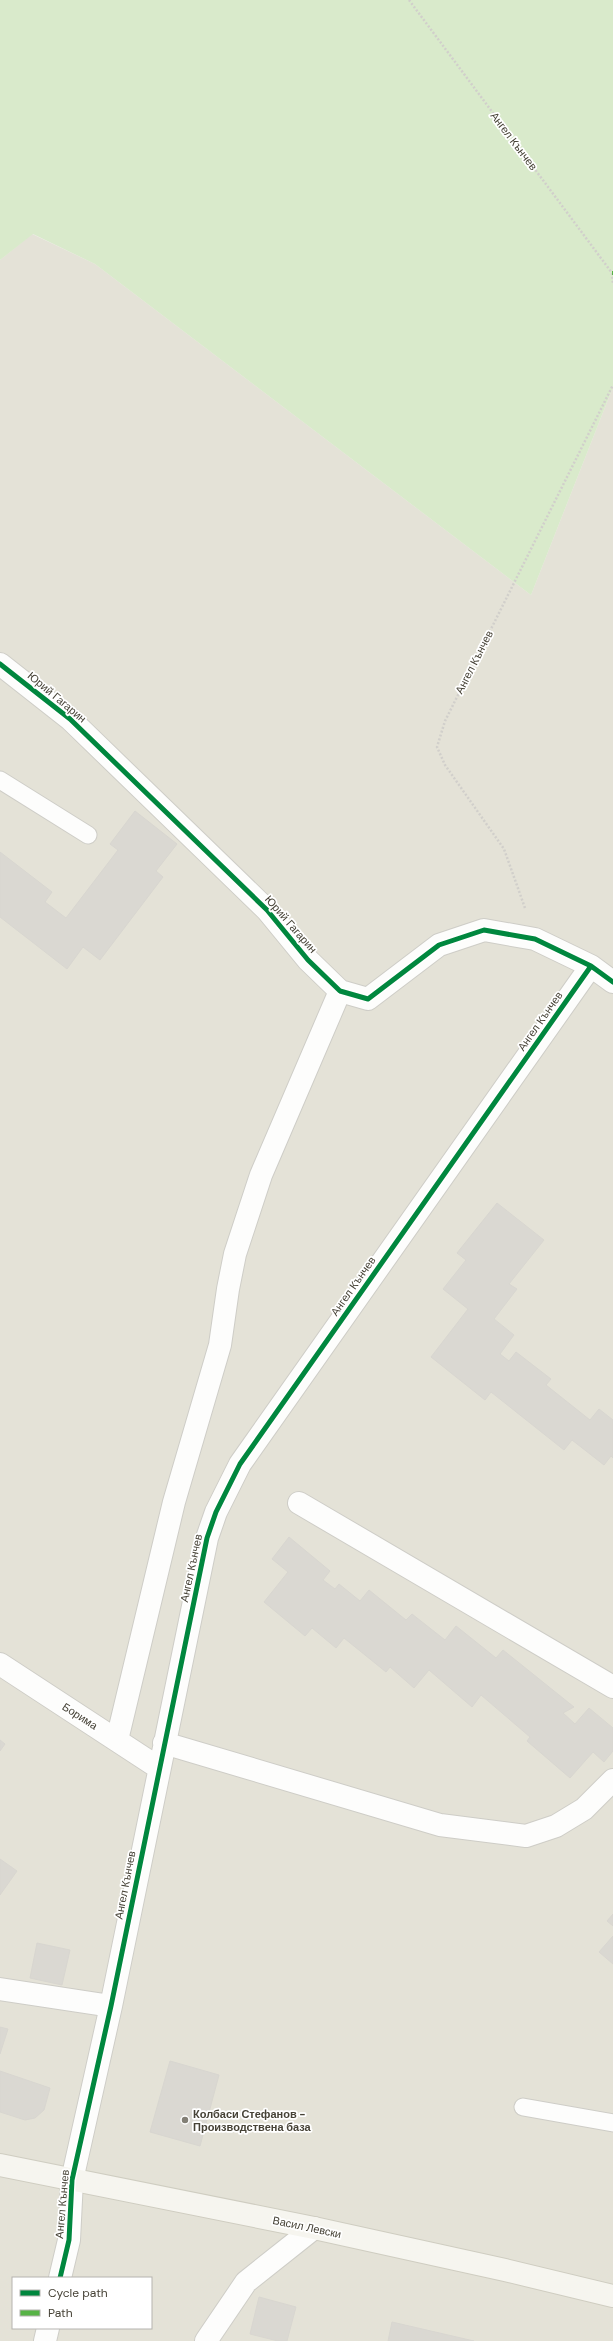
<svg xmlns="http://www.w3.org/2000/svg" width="613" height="2341" viewBox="0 0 613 2341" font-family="'DM Sans',sans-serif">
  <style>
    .residential { fill: #e4e2d7; fill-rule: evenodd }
    .grass { fill: #d9eacb }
    .building { fill: #dad8d2; stroke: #d8d6d0 }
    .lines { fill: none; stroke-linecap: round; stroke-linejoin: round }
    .lane-casing { stroke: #cecdc7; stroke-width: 19 }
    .street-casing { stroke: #cecdc7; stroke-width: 24 }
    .secondary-casing { stroke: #cfcdc1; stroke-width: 24 }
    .path { stroke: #d1cfcb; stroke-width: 2.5; stroke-dasharray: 2 2; stroke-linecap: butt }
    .lane { stroke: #fdfdfc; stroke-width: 17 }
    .street { stroke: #fdfdfc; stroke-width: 22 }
    .secondary { stroke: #f6f5ef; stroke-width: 22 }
    .quiet { stroke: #57b346; stroke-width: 4; stroke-dasharray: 8 4; stroke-linecap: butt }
    .cycleway-casing { stroke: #fff; stroke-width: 8 }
    .cycleway { stroke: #00873e; stroke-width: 5 }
    .poi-dot { fill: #827f75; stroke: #fff; stroke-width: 1.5 }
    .labels { text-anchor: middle; stroke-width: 3.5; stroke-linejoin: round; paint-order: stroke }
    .street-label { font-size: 11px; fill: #464236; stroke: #fff }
    .poi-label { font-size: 11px; font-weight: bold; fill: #464236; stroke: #fff; text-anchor: start }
  </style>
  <rect width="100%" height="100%" fill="#f0efea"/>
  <!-- residential -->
  <path class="residential" d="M32,234L95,264L531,595L613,387V2341H0V260ZM13,2278H151V2328H13Z"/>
  <!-- grass -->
  <path class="grass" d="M0,0H613V387L531,595L95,264L33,234L0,260Z"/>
  <!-- building -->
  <path class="building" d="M135,811L177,844L156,871L163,877L100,960L83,947L67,969L0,917V852L52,892L45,902L66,918L118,850L110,844Z
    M497,1203L544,1240L509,1284L517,1289L494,1319L514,1335L500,1354L509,1361L516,1352L551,1379L546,1385L590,1420L599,1409L613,1420V1458L611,1456L604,1465L572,1440L564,1450L491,1392L485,1400L431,1357L468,1309L443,1289L466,1260L457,1253Z
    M289,1537L330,1571L323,1580L335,1589L339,1584L360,1601L369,1590L406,1620L412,1614L445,1640L456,1626L496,1658L503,1650L574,1707L563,1713L575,1724L589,1708L613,1728V1751L604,1762L593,1752L570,1778L527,1741L530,1737L481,1695L472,1707L429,1670L414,1688L390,1667L386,1672L344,1638L336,1648L312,1628L305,1636L264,1602L288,1572L272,1559Z
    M0,1740L5,1744L0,1751Z
    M0,1859L17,1871L0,1895Z
    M613,1914V1926L607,1921Z
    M613,1936V1964L599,1952Z
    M37,1943L70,1950L62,1985L30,1978Z
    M0,2027L8,2029L0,2054Z
    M170,2061L219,2075L200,2146L150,2132Z
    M0,2071L50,2088L44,2110L35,2118L25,2120L0,2112Z
    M259,2297L296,2307L287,2341H278L250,2334Z
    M392,2322L474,2341H388Z"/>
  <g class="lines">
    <!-- lane casing -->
    <g class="lane-casing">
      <path id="lane" d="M0,780L88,835
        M523,2107L613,2123"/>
    </g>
    <!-- street casing -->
    <g class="street-casing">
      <path id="street" d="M0,664L70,719L267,910L308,960L340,991L368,999L439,945L484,930L535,939L591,966L613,982
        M299,1503L613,1687
        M0,1664L159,1768
        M117,1740L174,1502L220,1345L228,1289L235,1254L261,1175L340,991
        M164,1743L440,1825L526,1836L556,1826L584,1809L613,1780
        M0,1989L111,2006
        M60,2278L69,2240L72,2180L111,2006L207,1538L216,1512L240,1464L591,966
        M45,2341L48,2328
        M206,2341L246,2282L314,2228"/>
    </g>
    <!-- secondary casing -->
    <g class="secondary-casing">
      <path id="secondary" d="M0,2165L314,2228L505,2270L613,2296"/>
    </g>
    <!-- path -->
    <path class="path" d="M409,0L612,273L613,284
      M525,908L504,849L445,765L437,747L445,721L613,385"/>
    <!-- lane -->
    <use href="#lane" class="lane"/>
    <!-- street -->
    <use href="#street" class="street"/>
    <!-- secondary -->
    <use href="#secondary" class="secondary"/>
    <!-- quiet -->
    <path class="quiet" d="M612,273H613"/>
    <!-- cycleway casing -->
    <g class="cycleway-casing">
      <path id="cycleway" d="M0,664L70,719L267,910L308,960L340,991L368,999L439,945L484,930L535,939L591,966L613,982
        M60,2278L69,2240L72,2180L111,2006L207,1538L216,1512L240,1464L591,966"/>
    </g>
    <!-- cycleway -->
    <use href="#cycleway" class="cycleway"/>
  </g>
  <!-- markers -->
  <circle class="poi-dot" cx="185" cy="2120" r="4"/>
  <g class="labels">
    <!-- street labels -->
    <g class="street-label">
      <text transform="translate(514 141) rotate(53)" y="4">Ангел Кънчев</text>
      <text transform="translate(474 662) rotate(-63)" y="4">Ангел Кънчев</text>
      <text transform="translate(57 697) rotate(40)" y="4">Юрий Гагарин</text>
      <text transform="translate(291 924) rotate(49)" y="4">Юрий Гагарин</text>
      <text transform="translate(540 1021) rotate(-55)" y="4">Ангел Кънчев</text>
      <text transform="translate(353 1286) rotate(-55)" y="4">Ангел Кънчев</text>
      <text transform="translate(191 1568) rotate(-78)" y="4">Ангел Кънчев</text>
      <text transform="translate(80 1716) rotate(33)" y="4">Борима</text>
      <text transform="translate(125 1885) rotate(-79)" y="4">Ангел Кънчев</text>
      <text transform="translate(62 2204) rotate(-85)" y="4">Ангел Кънчев</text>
      <text transform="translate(307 2227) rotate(12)" y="4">Васил Левски</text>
    </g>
    <!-- poi labels -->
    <g class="poi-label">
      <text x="193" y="2118">Колбаси Стефанов -<tspan x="193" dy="13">Производствена база</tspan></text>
    </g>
  </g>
  <!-- legend -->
  <rect x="12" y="2277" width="140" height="52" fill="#ffffff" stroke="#b5b3af"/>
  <rect x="20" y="2290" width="20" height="6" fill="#00873e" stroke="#b5b3af"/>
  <text x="48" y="2297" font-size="12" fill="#464236">Cycle path</text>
  <rect x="20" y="2310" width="20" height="6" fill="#57b346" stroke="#b5b3af"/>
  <text x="48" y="2317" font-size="12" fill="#464236">Path</text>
</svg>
